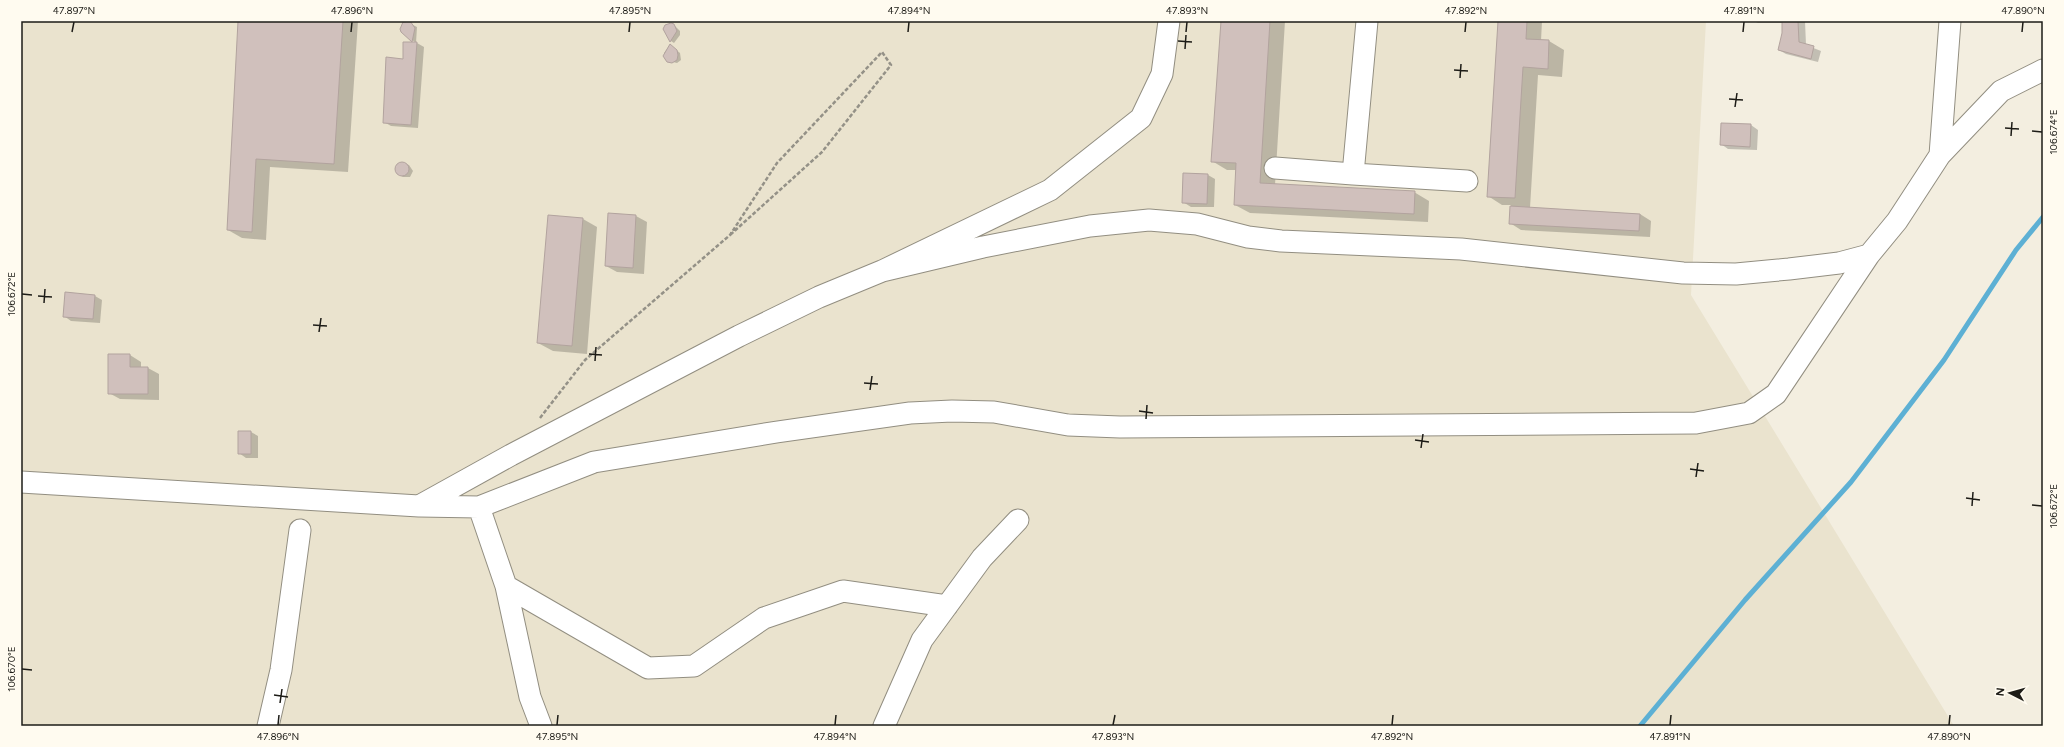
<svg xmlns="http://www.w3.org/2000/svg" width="2064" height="747" viewBox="0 0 2064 747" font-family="Figtree,sans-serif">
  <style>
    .built { fill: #eae3ce }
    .shadow { fill: #0003 }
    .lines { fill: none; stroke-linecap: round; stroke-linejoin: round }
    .stream { stroke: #5db0d4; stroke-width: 5 }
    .building { fill: #d0c0bc; stroke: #b2a39e }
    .minor-casing { stroke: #928e81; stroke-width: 23 }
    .path { stroke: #949187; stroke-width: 2.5; stroke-dasharray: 4 2; stroke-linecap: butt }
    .minor { stroke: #fff; stroke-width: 21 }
    .ticks { fill: none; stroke: #1d1c17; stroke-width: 1.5 }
    .neatline { fill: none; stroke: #1d1c17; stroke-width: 1.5 }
    .ticks-label { font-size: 10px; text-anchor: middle; fill: #1d1c17 }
  </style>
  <rect width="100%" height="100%" fill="#f3eee0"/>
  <!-- built -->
  <path class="built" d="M21,21H1706L1691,295L1954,726H21Z"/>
  <!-- shadow -->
  <path class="shadow" d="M239,21H358L348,172L270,167L266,240L242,238L228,230Z
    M1222,21H1285L1275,185L1414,192L1429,201L1428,222L1250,213L1235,205L1237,170H1227L1212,161Z
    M1499,21H1542L1541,41H1549L1564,50L1562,77L1538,75L1530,208L1640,214L1651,221L1650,237L1521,230L1510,223L1511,205H1502L1488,196Z
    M1754,21H1805L1806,45L1821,51L1818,62L1786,54L1779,50L1783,33V23H1758Z
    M407,22L417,27L416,43L402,32Z
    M674,25L680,31V35L674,43L671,41L664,29Z
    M404,43H417L424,47L418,128L391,126L384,122L404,60Z
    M670,45L680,53L681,60L677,63L665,60L664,53Z
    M1751,125L1758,130L1757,150L1728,149L1721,144Z
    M402,163L409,165L413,171L410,177H403L397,173L396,166Z
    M1208,175L1215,179L1214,207H1191L1183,202Z
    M636,216L647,222L644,274L617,272L606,266Z
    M583,219L597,227L587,354L553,351L538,343Z
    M66,293L95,296L102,300L100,323L71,321L64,316Z
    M130,355L141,362V368H148L159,374V400L120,399L109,393Z
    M239,432H251L258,436V458H246L239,453Z"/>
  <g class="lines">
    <!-- stream -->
    <path class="stream" d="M1640,726L1745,600L1851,482L1944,360L2016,250L2043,217"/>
  </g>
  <!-- building -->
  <path class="building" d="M238,21H343L334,164L256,159L252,232L227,230Z
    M410,21L415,28L412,42L401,32L400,29L403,22Z
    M1221,21H1270L1260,183L1415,191L1414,214L1234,205L1236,163L1211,162Z
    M1498,21H1527L1526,39L1549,40L1548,69L1523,67L1515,198L1487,197Z
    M1782,21H1798L1799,42L1814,46L1811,59L1778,50L1782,33Z
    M671,23L674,24L677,31L670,42L663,29L665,25Z
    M403,42H417L411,125L383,123L386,57L403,59Z
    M670,44L677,50L678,55L677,60L672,63L667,62L663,56Z
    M1721,123L1751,124L1750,147L1720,145Z
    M395 169a7 7 0 1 1 14 0a7 7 0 1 1-14 0Z
    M1183,173L1208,174L1207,204L1182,203Z
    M1510,206L1640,214L1639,231L1509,224Z
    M608,213L636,215L633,268L605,266Z
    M548,215L583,218L572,346L537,343Z
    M65,292L95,295L93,319L63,317Z
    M108,354H130V367H148V394H108Z
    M238,431H251V454H238Z"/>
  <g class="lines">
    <!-- minor casing -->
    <g class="minor-casing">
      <path id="minor" d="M1940,155L1950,21
        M1275,168L1353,174L1367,21
        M1353,174L1467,181
        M882,271L983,247L1090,226L1149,220L1197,224L1248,237L1281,241L1461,249L1683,273L1736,274L1789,269L1839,263L1869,255
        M21,482L419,506L479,507L594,462L777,432L910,413L952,411L994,412L1068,425L1120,427L1696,423L1749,413L1776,394L1869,255L1897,221L1940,155L2001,91L2043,70
        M419,506L511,455L739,336L819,297L882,271L1050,190L1141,118L1162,74L1169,21
        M479,507L506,586L530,697L541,726
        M506,586L648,668L694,666L764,618L843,591L947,606
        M268,726L281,670L300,530
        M884,726L922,640L982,558L1018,520"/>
    </g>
    <!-- path -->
    <path class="path" d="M540,418L585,360L730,235L777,163L882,52L891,65L822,152L730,235"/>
    <!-- minor -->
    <use href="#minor" class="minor"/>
  </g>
  <!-- ticks -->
  <path class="ticks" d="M72,32L74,22M351,32L352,22M629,32L630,22M908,32L909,22M1186,32L1187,22M1465,32L1466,22M1743,32L1744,22M2022,32L2023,22M1178,41L1192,42M1185,49L1186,35M1454,70L1468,71M1460,78L1461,64M1729,99L1743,100M1735,107L1737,93M2005,128L2019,129M2032,131L2042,132M2011,136L2012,122M22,294L32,295M38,296L52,297M44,303L45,289M313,325L327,326M319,332L321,318M589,354L602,355M595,361L596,347M864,383L878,384M870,390L872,376M1139,411L1153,413M1146,419L1147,405M1415,440L1429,442M1421,448L1423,434M1690,469L1704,471M1696,477L1698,463M1966,498L1980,500M2032,505L2042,506M1972,506L1973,492M22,669L32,670M274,695L288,697M280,703L282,689M278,725L279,715M557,725L558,715M835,725L836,715M1113,725L1115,715M1392,725L1393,715M1670,725L1671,715M1949,725L1950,715"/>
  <!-- border -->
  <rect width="2064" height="747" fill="none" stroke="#fffbf0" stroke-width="44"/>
  <!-- north arrow -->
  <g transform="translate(2010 693) rotate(276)" stroke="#fffbf0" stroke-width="3" paint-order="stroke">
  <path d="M0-3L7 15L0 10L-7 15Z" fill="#1d1c17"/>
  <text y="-6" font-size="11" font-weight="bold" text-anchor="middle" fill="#1d1c17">N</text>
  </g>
  <rect x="22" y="22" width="2020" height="703" class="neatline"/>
  <g class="ticks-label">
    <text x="74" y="14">47.897°N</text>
    <text x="352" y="14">47.896°N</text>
    <text x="630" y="14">47.895°N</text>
    <text x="909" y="14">47.894°N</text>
    <text x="1187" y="14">47.893°N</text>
    <text x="1466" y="14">47.892°N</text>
    <text x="1744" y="14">47.891°N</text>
    <text x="2023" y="14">47.890°N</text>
    <text transform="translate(2053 132) rotate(-90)" y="4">106.674°E</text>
    <text transform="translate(11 294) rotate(-90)" y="4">106.672°E</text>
    <text transform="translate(2053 506) rotate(-90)" y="4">106.672°E</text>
    <text transform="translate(11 669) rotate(-90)" y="4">106.670°E</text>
    <text x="278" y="740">47.896°N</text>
    <text x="557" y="740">47.895°N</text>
    <text x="835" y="740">47.894°N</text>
    <text x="1113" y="740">47.893°N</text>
    <text x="1392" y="740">47.892°N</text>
    <text x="1670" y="740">47.891°N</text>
    <text x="1949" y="740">47.890°N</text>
  </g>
</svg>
